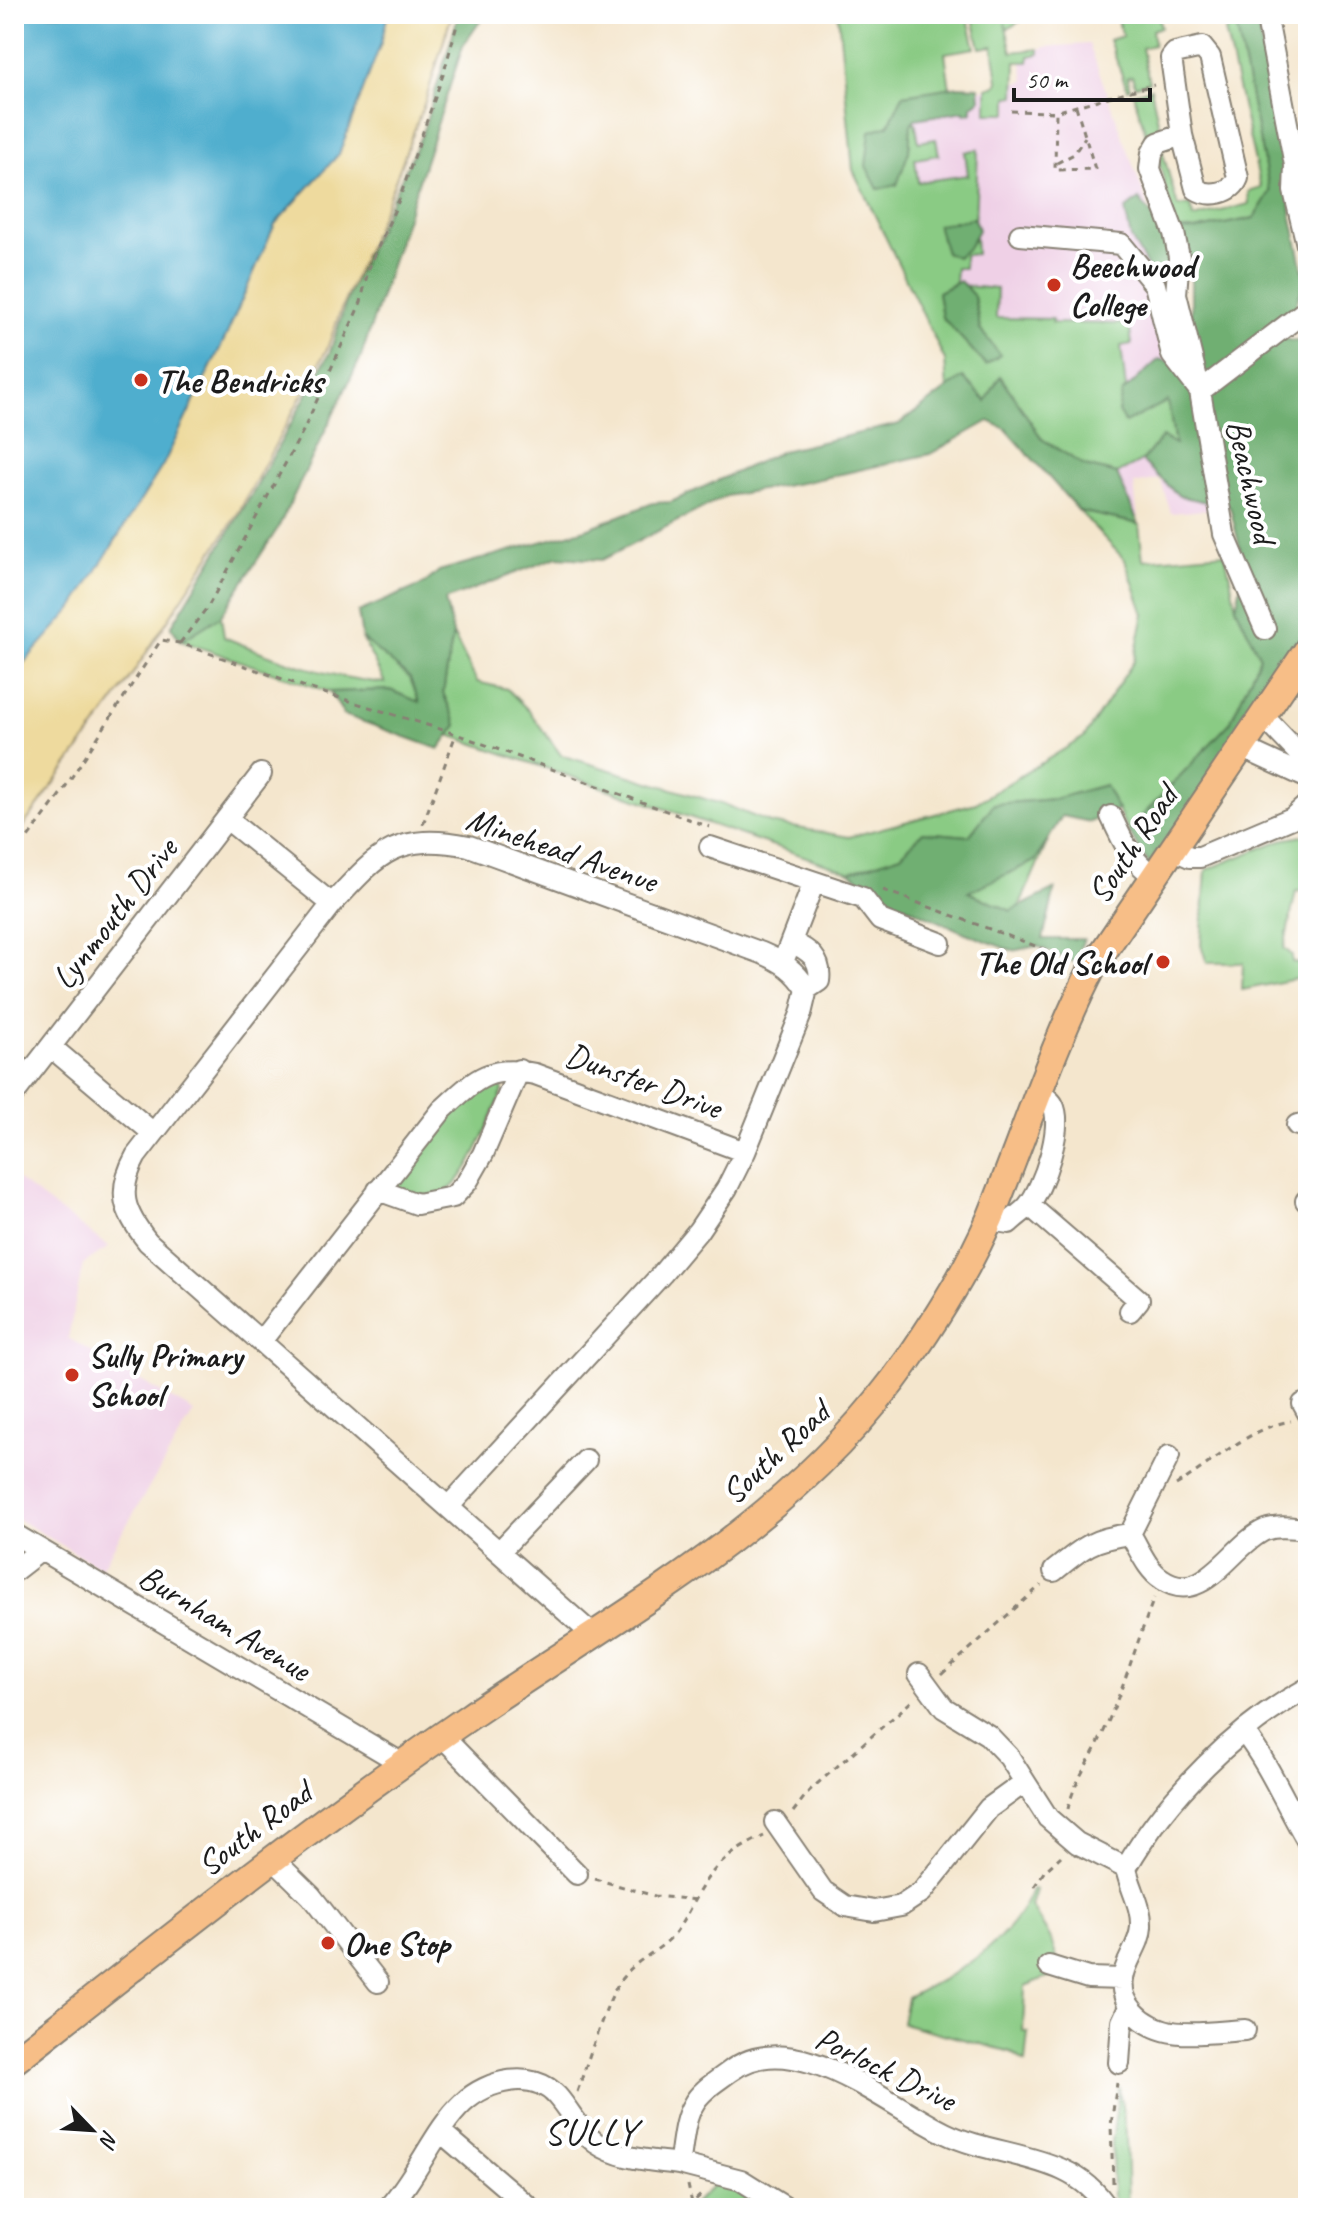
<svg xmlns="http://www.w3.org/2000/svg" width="1322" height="2222" viewBox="0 0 1322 2222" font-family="Caveat,sans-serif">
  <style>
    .built { fill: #efd0e6 }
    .green { fill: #8acb84; stroke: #537450; stroke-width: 2 }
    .forest { fill: #6faf72; stroke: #466647; stroke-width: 2 }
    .sand { fill: #eeda9e; stroke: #857b5d; stroke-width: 2 }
    .water { fill: #4faece; stroke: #366575; stroke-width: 2 }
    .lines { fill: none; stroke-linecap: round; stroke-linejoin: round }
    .minor-casing { stroke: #888174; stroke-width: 24 }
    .major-casing { stroke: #888174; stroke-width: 30 }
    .path { stroke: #888174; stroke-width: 3; stroke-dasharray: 6 6; stroke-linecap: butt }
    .minor { stroke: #fff; stroke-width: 20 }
    .major { stroke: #f7be87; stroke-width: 26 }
    .poi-dot { fill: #c8321e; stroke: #fff; stroke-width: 3 }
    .labels { text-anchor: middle; stroke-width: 8; stroke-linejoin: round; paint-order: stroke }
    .poi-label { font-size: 34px; font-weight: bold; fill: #1c1c1c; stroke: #fff; text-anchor: start }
    .street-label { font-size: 34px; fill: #1c1c1c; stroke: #fff }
    .quarter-label { font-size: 38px; letter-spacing: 2px; fill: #1c1c1c; stroke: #fff }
  </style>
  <rect width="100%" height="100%" fill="#fff"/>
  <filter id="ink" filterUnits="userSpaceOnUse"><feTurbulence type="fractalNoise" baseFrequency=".0125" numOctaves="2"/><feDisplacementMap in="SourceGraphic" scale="16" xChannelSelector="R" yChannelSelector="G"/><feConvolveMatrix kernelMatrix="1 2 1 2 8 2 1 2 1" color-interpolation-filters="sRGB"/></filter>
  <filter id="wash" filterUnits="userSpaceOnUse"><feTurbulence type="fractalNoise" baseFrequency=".006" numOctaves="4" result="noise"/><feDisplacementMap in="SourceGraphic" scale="32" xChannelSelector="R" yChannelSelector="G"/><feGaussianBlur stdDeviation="1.8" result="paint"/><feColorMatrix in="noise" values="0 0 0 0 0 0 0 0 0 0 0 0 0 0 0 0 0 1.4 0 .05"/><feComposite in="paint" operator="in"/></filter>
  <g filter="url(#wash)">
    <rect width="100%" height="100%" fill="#f4e6cd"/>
    <!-- built -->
    <path class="built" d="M1089,44L1170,267L1216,509L1171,513L1160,479L1134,484L1138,520L1114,515L1010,423L880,111L1025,81L1021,57L1045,47Z
      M14,1177L109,1247L83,1264L68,1338L194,1412L101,1568L14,1517Z"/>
    <!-- green -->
    <path class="green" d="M838,14H967L975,48L945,53L950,89L903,95L889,125L909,151L911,123L915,122L919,142L936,139L939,155L915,159L918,182L968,175L965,152L978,149L975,223L974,218L967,248L975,236L976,254L964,255V268H956L955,283L938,292L942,317L986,365L999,355L980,329L974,297L965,286L997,289L996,318L1052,319V323L1129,324L1132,344L1121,346L1126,389L1122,393L1126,422L1168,400L1175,445L1162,437L1142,461L1117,474L1085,466L1042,439L1001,377L985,402L963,377L947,391L945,360L853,170Z
      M972,14H1021V21L1007,29L1005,23L1012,52L1039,49V54L1029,56V62H1016L1015,96L1008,97V113H987V88L996,85L998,81L993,46L980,48Z
      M1115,14H1168L1159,18L1161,27L1152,30L1154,45L1142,48L1149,82L1135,86L1132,76L1127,77L1130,88L1127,89L1109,40L1123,36Z
      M1225,14H1234L1270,192L1254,218L1194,230L1177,231L1157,154L1162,150L1178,207L1191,205L1193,218L1249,204L1248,192L1261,188L1225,31L1229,29Z
      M1151,88L1159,126L1158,131L1148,140L1133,93Z
      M1079,511L1139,524L1143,560L1225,553L1236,607L1260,657L1230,723L1128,831L1105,785L1054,799L994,804L969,836L923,832L901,855L850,872L449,735L457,725L443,693L453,634L477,682L507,689L529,711L561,755L728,806L770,823L849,837L976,803L1084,737L1134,661L1144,614L1125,560Z
      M221,616L224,637C276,659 328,678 385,683L362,638L410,678L420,703L390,690L330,692L181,641Z
      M1308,835V892L1296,891L1284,948L1292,955V962L1308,965L1306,977L1242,990L1243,963H1207L1201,945L1206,870L1281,840Z
      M1050,836L1019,907L1011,911L967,892L1035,861Z
      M496,1081L500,1083L503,1091C491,1117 469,1182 443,1193C429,1200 414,1195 400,1192L395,1185C425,1145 450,1103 496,1081Z
      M1032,1889L1036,1890L1031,1906L1050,1937L1058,1962L1053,1975L1025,1986L1023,2031L1028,2032L1025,2062L1011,2052L902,2023L907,1998C956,1973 1012,1944 1032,1889Z
      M1119,2088L1126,2133L1128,2208H1121L1113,2196L1112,2142Z
      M714,2184L735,2191L764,2208H696L694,2204Z"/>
    <!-- forest -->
    <path class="forest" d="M459,14H485L463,46L361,357L278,528L221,616L181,641L171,627L254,491L330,352L350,290L422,134Z
      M1234,14H1255L1282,143L1292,218L1305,280L1283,339L1308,343V634L1150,866L1128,831L1230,723L1260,657L1236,607L1245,568L1230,507L1179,496L1142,461L1162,437L1175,444L1168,401L1125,423L1118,412L1122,393L1159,359L1191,367V270L1149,269L1131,239L1125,210L1139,199L1164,231L1194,230L1254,218L1270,192Z
      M959,86L979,87L980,99L972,106V112L965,114L964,111L915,119L911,124L909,151L897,185L878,189L866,166L870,131L889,125L903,95Z
      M974,218L978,230L968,248L957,257L946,253L937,225Z
      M960,281L974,296L980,329L1000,355L986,365L942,317L938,292Z
      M1000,376L1042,439L1085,466L1117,474L1139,524L1079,511L1006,429L989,421L930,454L806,482L726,496L602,560L557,557L445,600L453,634L443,693L457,725L439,749L344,715L330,692L390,690L419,702L410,678L362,638L358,612L424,584L439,571L586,529L653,503L671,502L782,451L899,424L963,377L986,401Z
      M1105,785L1118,810L1090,822L1062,816L1035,861L968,892L1011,911L1055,889L1043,939H1084L1074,962L1037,946L1012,951L963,932L882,896L850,872L901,855L923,832L969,836L994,804L1054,799Z"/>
    <!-- sand -->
    <path class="sand" d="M14,14H452L426,99L389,197L342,307L327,349L240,510L120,693L14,839Z"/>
    <!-- water -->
    <path class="water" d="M14,14H388L381,43L339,154L275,224L227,334L163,465L73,608L14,674Z"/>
  </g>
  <g filter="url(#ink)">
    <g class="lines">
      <!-- minor casing -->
      <g class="minor-casing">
        <path id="minor" d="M1266,14L1295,165L1294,191L1308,249
          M1182,135L1171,58L1175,53L1202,47L1210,57L1238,178C1232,193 1210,198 1196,189L1182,135L1158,143L1152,153L1150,169L1174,233L1179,257L1176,294L1200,391L1308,309
          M1020,235L1121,244L1155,285L1172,355L1200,391L1224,534L1265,629
          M1262,715L1308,763
          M1241,747L1308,778
          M1111,816C1122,840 1131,861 1154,876
          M227,819L332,904
          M710,847L863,898L880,920L940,943
          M1172,849L1190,857H1200L1292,818L1308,804
          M791,942C809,950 822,959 819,981L807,989
          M783,962L814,882
          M51,1047L153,1133
          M14,1094L261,774
          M1297,1125L1308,1123
          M378,1190L417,1204L453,1197L467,1182L483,1154L519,1070
          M1306,1201L1308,1200
          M1029,1205L1139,1300L1130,1311
          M989,1220L1009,1223C1015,1217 1023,1212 1028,1206C1043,1188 1064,1127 1053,1105C1051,1100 1044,1097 1040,1093
          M261,1341L442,1110C475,1080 488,1064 535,1074L745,1152
          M1303,1404L1308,1413
          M1169,1456L1130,1534C1139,1548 1147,1570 1162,1579C1203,1608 1232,1544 1265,1530C1279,1525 1294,1528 1308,1529
          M449,1506L662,1274L698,1231L727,1188L745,1152L801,1014L807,989C795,970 783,962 762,953L469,846C396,832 379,853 332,904L136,1156C116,1192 124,1212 148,1242L593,1635
          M14,1534L403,1764
          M499,1552L586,1460
          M14,1571L41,1550
          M1054,1571C1083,1547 1092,1539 1130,1534
          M919,1674L944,1708L988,1735L1009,1757L1048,1818L1077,1843L1126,1868
          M1244,1732C1270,1766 1286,1805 1308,1842
          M442,1736L577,1874
          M775,1822L823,1891L845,1906L874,1911L901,1906L922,1892L989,1808L1025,1782
          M272,1858L311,1896L378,1982
          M1049,1966L1088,1978L1123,1979
          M1245,2030C1207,2032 1162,2043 1134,2012C1126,2003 1121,1991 1123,1979C1125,1960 1140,1946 1141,1927C1142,1905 1130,1889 1126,1868C1166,1798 1237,1726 1308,1688
          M1119,2063L1122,2022L1129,2007
          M441,2132L530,2208
          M679,2164L741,2180L786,2208
          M388,2208C417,2177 435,2129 463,2103C487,2080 533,2069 557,2096C571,2112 579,2131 596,2143C621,2160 651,2160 679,2164C683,2146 683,2121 693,2105C700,2091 717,2081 729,2072C793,2022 886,2105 945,2133C998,2159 1073,2152 1107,2208"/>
      </g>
      <!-- major casing -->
      <g class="major-casing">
        <path id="major" d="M14,2061C164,1943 312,1825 469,1717C628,1608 794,1523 908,1360C939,1315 970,1266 991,1216C1025,1133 1052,1046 1093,967L1308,649"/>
      </g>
      <!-- path -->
      <path class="path" d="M1076,106L1095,169L1055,170L1056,112C1089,102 1122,93 1154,85
        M1011,111L1056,112
        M1057,163L1074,154L1085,137
        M180,643L209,605L304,429L361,302L368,270L399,200L444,72L460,14
        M423,824L456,734
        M14,857L62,792L161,640L180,643L308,688L456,734L710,827
        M883,890L1071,959
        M1176,1485C1213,1463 1248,1428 1291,1421
        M942,1674L1041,1585
        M1068,1809C1074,1781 1093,1756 1104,1731C1124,1687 1137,1642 1154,1598
        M793,1812L809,1791L913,1700
        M595,1879L655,1896L697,1900
        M1034,1887L1044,1872L1061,1856
        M577,2092C587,2065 607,1996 623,1977C638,1958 662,1950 675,1933C686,1918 693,1901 703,1885C718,1861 738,1848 764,1836
        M1113,2183L1111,2125L1117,2083
        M688,2185L693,2208
        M687,2208L704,2192"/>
      <!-- minor -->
      <use href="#minor" class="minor"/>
      <!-- major -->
      <use href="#major" class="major"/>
    </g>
  </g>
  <!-- markers -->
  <g class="poi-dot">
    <circle cx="1054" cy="285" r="8"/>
    <circle cx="141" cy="380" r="8"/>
    <circle cx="1163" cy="962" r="8"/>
    <circle cx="72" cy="1375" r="8"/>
    <circle cx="328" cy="1943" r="8"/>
  </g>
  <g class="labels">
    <!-- poi labels -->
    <g class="poi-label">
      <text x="1070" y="277">Beechwood<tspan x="1070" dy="39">College</tspan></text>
      <text x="157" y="392">The Bendricks</text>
      <text x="1147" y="974" text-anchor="end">The Old School</text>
      <text x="88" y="1367">Sully Primary<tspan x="88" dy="39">School</tspan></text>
      <text x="344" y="1955">One Stop</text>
    </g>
    <!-- street labels -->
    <g class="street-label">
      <text transform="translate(1252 481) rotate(77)" y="12">Beachwood</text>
      <text transform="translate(1132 844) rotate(-56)" y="12">South Road</text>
      <text transform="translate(562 849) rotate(19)" y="12">Minehead Avenue</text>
      <text transform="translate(114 913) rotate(-52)" y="12">Lynmouth Drive</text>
      <text transform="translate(644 1080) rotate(20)" y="12">Dunster Drive</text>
      <text transform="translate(775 1452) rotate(-43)" y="12">South Road</text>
      <text transform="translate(225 1622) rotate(31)" y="12">Burnham Avenue</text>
      <text transform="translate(254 1828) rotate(-37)" y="12">South Road</text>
      <text transform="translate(886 2068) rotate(26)" y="12">Porlock Drive</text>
    </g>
    <!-- quarter labels -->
    <g class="quarter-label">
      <text x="591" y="2144">SULLY</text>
    </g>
  </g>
  <!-- margin -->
  <rect width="1322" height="2222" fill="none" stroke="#fff" stroke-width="48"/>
  <!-- north arrow -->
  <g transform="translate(92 2130) rotate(115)" stroke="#ffffff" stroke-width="6" paint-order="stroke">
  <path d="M0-6L14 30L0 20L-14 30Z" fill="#1c1c1c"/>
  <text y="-12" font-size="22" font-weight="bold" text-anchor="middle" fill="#1c1c1c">N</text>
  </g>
  <!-- scale -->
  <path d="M1014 88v12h136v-12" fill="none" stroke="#1c1c1c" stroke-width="4"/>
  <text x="1026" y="88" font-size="24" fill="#1c1c1c" stroke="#ffffff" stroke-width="6" paint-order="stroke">50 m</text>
</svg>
